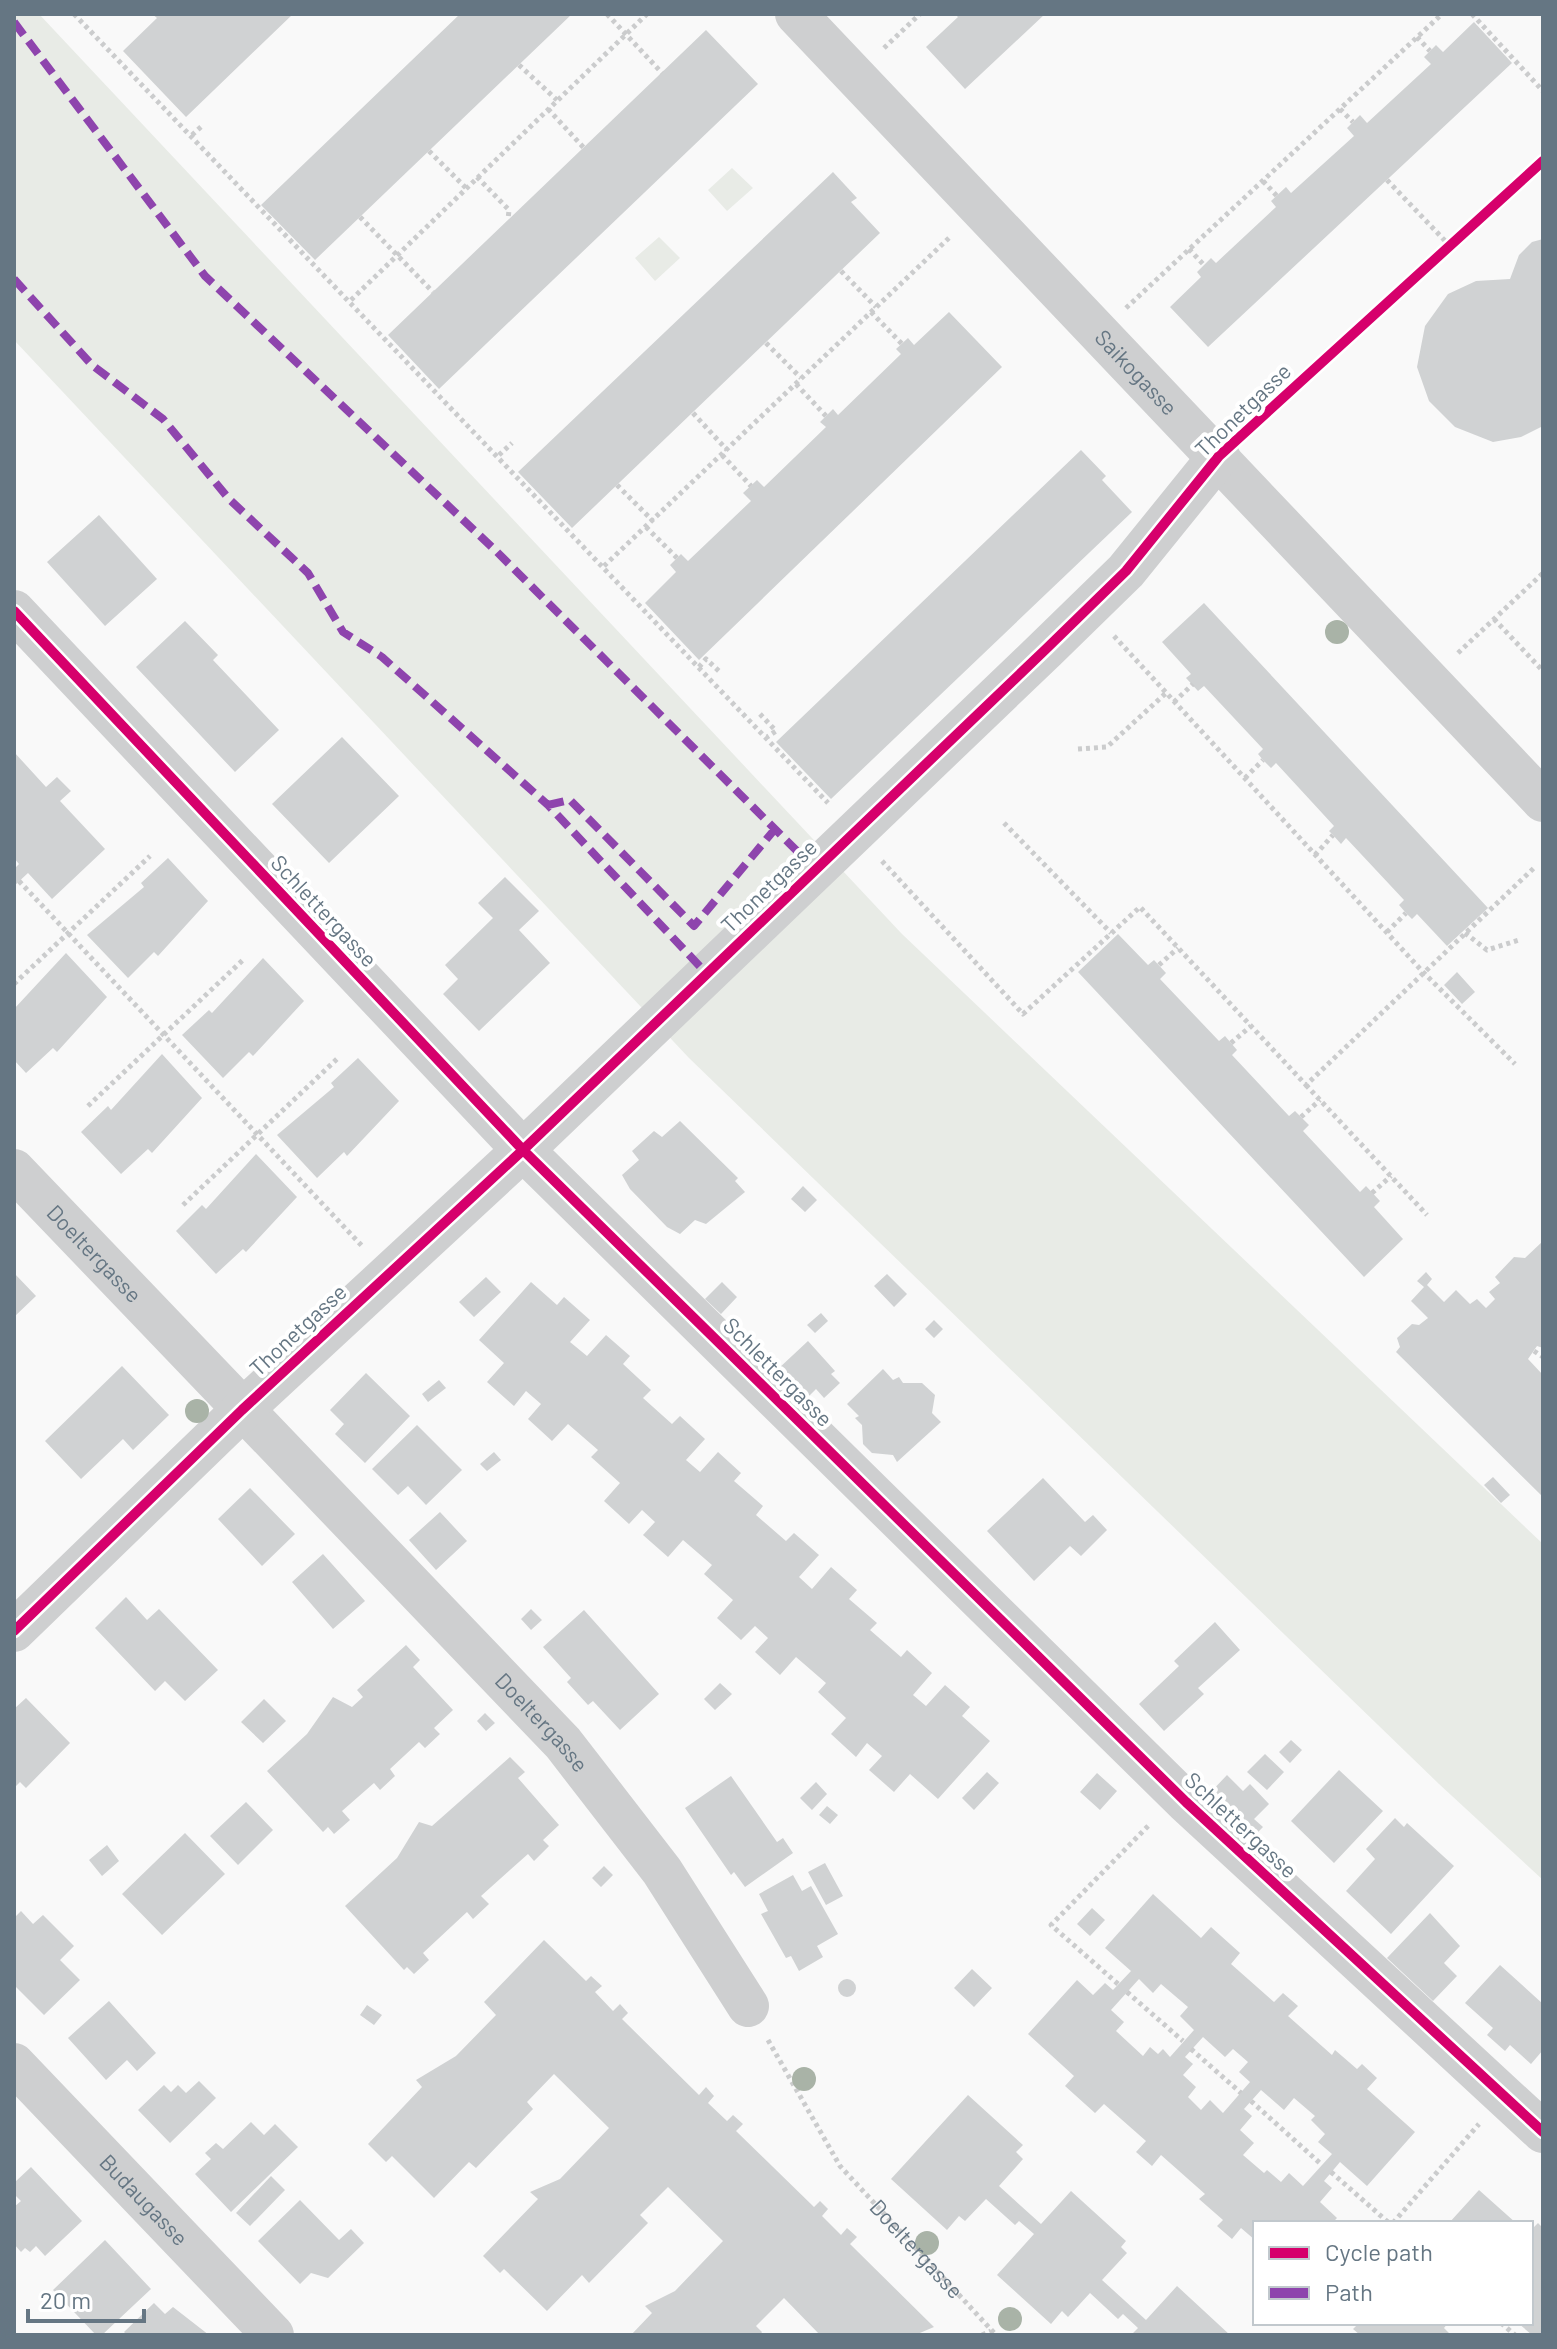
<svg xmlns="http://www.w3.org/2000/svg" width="1557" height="2349" viewBox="0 0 1557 2349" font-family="Barlow,sans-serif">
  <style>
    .green { fill: #e8ebe6 }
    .building { fill: #d0d2d3; fill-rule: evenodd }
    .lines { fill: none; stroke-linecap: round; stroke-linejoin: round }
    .path { stroke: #cbcccd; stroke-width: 5; stroke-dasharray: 4 4; stroke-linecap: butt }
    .minor { stroke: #cecfd0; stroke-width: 42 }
    .quiet { stroke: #8e44ad; stroke-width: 8; stroke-dasharray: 16 8; stroke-linecap: butt }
    .cycleway-casing { stroke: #fff; stroke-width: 15 }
    .cycleway { stroke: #d6006c; stroke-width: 10 }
    .tree { fill: #a9b3a7 }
    .labels { text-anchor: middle; stroke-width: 8; stroke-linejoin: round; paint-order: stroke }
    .street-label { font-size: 22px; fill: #657683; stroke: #fff }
  </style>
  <rect width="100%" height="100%" fill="#f9f9f9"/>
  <!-- green -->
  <path class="green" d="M14,14H39L902,934L1543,1544V1880L1439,1784L689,1058L14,340Z
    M732,168L753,188L727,211L708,190Z
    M659,237L680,258L655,281L635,258Z"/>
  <!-- building -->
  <path class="building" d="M152,14H293L186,117L123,51L157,18Z
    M460,14H572L315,260L261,205Z
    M955,14H1045L965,89L926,47L958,17Z
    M1474,22L1512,63L1208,347L1170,307L1201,277L1197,272L1211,258L1216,263L1276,207L1271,201L1286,187L1291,193L1354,136L1347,128L1360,115L1367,123L1431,64L1424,57L1436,45L1443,52Z
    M706,30L758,84L439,389L388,335Z
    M833,172L857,198L851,202L880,233L572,528L518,472Z
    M1543,239V426L1521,437L1493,442L1455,427L1429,401L1417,367L1425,326L1448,294L1476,281L1510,279L1519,255L1532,242Z
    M949,312L1002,367L699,660L645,603L676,572L670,565L681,554L688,561L751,501L743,493L757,480L764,487L826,427L820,422L833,409L838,415L901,354L896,349L908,338L914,345Z
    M1081,450L1106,476L1102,480L1132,512L831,799L776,742Z
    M99,515L157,579L105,626L47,562Z
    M1204,603L1488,908L1447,946L1417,914L1412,919L1406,913L1399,905L1404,900L1346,838L1341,844L1333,835L1329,831L1334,826L1276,763L1271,768L1263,760L1258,754L1263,749L1204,686L1198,691L1186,678L1191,674L1162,642Z
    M185,621L218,655L213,660L279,730L235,772L136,667Z
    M342,737L399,796L329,863L272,804Z
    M14,752L46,787L57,777L71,791L60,801L105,849L52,899L28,873L14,886V869L19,864L14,858Z
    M168,858L208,901L158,956L154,952L128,978L87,935L144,887L141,883Z
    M505,877L539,911L519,930L550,963L479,1031L443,994L458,979L445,965L493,918L478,903Z
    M1118,934L1148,965L1154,960L1166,973L1160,979L1219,1041L1225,1036L1237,1050L1232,1055L1289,1116L1295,1111L1309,1125L1303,1131L1360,1192L1366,1186L1380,1201L1374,1207L1403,1239L1364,1277L1078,972Z
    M66,953L107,997L57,1052L53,1048L26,1073L14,1060V1009Z
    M263,958L304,1001L253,1056L249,1052L223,1078L182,1035L209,1010L212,1013Z
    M1457,972L1475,992L1462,1004L1444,985Z
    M162,1054L202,1098L152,1153L148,1149L121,1174L81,1132L108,1106L111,1110Z
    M358,1058L399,1101L347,1156L344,1152L317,1178L277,1135L334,1087L331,1083Z
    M680,1121L738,1178L735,1181L745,1192L706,1224L695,1220L680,1234L667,1227L630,1189L622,1175L639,1160L632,1151L654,1131L662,1137Z
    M256,1154L297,1197L246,1252L243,1249L216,1274L176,1231L202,1205L206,1209Z
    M803,1186L817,1200L805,1212L791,1199Z
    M1543,1241V1348L1537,1346L1528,1359L1543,1375V1497L1396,1352L1400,1347L1397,1338L1412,1324L1419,1325L1428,1318L1411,1301L1424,1287L1417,1281L1426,1272L1432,1279L1427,1285L1444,1302L1456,1290L1470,1304L1477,1299L1486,1308L1495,1299L1489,1292L1500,1283L1495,1277L1514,1257L1525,1258Z
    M14,1273L36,1296L14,1317Z
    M887,1274L907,1294L894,1307L874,1286Z
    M486,1277L501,1292L474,1317L459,1302Z
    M531,1282L557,1305L564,1297L590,1320L570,1342L587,1356L606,1335L630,1356L623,1364L651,1390L643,1398L672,1424L680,1416L705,1439L686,1460L700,1472L718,1452L741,1473L734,1481L763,1506L756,1515L786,1541L794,1533L819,1555L799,1577L812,1589L831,1567L857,1590L849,1599L877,1623L870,1630L901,1657L907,1650L932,1673L913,1695L926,1706L945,1685L970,1707L962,1716L990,1741L938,1799L910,1774L894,1792L869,1770L882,1756L867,1743L856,1757L831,1734L846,1718L818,1692L826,1683L796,1657L780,1675L755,1652L768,1638L755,1626L741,1640L717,1618L733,1600L704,1574L712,1565L683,1540L668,1557L643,1535L655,1522L642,1510L629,1524L604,1501L620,1483L591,1457L598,1450L568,1424L552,1441L528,1419L541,1404L526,1391L514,1406L487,1382L504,1363L479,1340Z
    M722,1282L737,1297L721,1314L705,1299Z
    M821,1313L828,1321L815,1333L807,1325Z
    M934,1320L943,1329L934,1338L925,1329Z
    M808,1341L835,1371L831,1374L840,1383L824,1398L816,1389L806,1399L778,1369Z
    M122,1366L169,1415L133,1450L123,1439L81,1479L45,1441Z
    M883,1369L893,1380L899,1377L903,1383H922L935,1395L932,1413L941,1422L897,1462L893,1455L872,1453L863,1444L862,1425L855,1418L859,1416L847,1404Z
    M366,1373L410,1416L365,1463L335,1434L344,1424L330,1410Z
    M439,1380L446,1388L428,1402L422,1394Z
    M417,1425L462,1470L426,1505L408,1486L398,1495L372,1469Z
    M494,1452L501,1460L487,1471L480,1464Z
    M1493,1477L1510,1495L1501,1503L1484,1485Z
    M1043,1478L1085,1522L1093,1515L1107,1530L1081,1556L1070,1546L1034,1581L987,1531Z
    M250,1488L295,1534L262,1566L218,1519Z
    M440,1512L467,1541L436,1570L409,1540Z
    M323,1554L365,1601L333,1629L292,1582Z
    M126,1597L147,1620L159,1609L218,1670L185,1701L165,1681L155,1691L95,1628Z
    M531,1609L542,1620L531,1630L521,1619Z
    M584,1610L659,1694L620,1730L593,1701L588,1705L567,1682L571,1678L543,1647Z
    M1215,1622L1240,1650L1198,1688L1204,1694L1164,1731L1139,1704L1179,1666L1174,1661Z
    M406,1645L420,1660L413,1667L453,1710L434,1728L440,1734L425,1748L419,1742L390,1769L395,1776L380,1790L374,1783L342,1811L350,1820L334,1834L328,1827L323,1832L267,1771L307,1734L333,1697L352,1707L363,1697L357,1690Z
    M720,1683L732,1694L715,1710L704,1699Z
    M26,1698L70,1743L26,1788L20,1782L14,1788V1709Z
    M264,1699L286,1721L263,1743L241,1722Z
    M485,1713L495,1723L486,1731L477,1721Z
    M1291,1740L1302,1750L1290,1763L1279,1752Z
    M1265,1754L1284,1772L1267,1790L1247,1772Z
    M510,1757L525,1772L518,1778L559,1825L543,1840L549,1846L534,1861L528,1854L481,1896L489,1904L473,1919L467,1912L423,1953L429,1960L414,1974L407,1967L404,1970L345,1906L397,1858L419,1822L432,1826Z
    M1339,1770L1383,1811L1334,1863L1291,1821Z
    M987,1772L999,1783L974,1810L962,1798Z
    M1097,1773L1117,1791L1100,1810L1080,1792Z
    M1227,1775L1243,1791L1250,1784L1269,1804L1254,1819L1263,1827L1252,1838L1208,1795Z
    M731,1776L777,1842L783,1838L793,1853L745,1887L734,1872L731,1875L685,1808Z
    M816,1782L827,1794L812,1810L800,1798Z
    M246,1802L273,1830L238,1865L210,1836Z
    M827,1806L838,1815L830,1824L819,1815Z
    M1395,1818L1404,1827L1407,1823L1454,1866L1391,1934L1346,1891L1375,1859L1366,1849Z
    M185,1833L225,1874L162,1935L122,1894Z
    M107,1845L119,1861L102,1876L89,1860Z
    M825,1863L843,1896L826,1905L808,1872Z
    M604,1866L613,1875L601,1887L592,1878Z
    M793,1875L802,1891L811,1886L838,1934L817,1946L823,1957L799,1971L791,1956L786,1958L761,1914L768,1911L759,1894Z
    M1153,1894L1201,1938L1211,1927L1240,1953L1231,1964L1274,2002L1283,1993L1298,2006L1288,2016L1332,2055L1335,2050L1357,2069L1362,2064L1377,2078L1367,2089L1415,2132L1367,2186L1340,2162L1324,2181L1332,2188L1320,2202L1337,2218L1332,2223H1255V2240L1241,2228L1232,2239L1217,2226L1223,2220L1199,2199L1205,2194L1161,2155L1152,2166L1136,2152L1146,2141L1104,2104L1095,2113L1065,2086L1074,2076L1028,2034L1077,1980L1093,1995L1105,1983L1113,1990L1131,1971L1105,1948ZM1139,1979L1153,1993L1161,1984L1188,2007L1180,2016L1194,2030L1170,2057L1163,2049L1158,2054L1150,2047L1143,2056L1116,2031L1124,2022L1111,2010ZM1203,2037L1225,2057L1233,2049L1248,2062L1239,2072L1250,2082L1223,2113L1210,2100L1201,2110L1188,2097L1196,2087L1183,2075L1193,2064L1185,2057ZM1261,2090L1284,2110L1294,2098L1315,2116L1311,2120L1325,2134L1318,2142L1332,2154L1303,2186L1289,2173L1281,2182L1267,2170L1264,2173L1243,2155L1254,2143L1240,2130L1252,2116L1244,2109Z
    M1092,1908L1105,1920L1090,1936L1077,1924Z
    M21,1911L33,1924L43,1915L74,1946L60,1960L80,1980L44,2015L14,1985V1918Z
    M1430,1913L1460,1946L1444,1963L1457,1976L1433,2001L1387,1958Z
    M544,1940L586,1981L591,1976L602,1986L595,1992L613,2011L620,2004L628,2013L622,2019L699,2095L706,2087L714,2096L708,2103L727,2121L733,2115L743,2124L736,2131L814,2207L820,2201L828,2209L822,2216L841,2235L847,2228L857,2237L850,2244L934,2327L915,2335H820L784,2298L756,2326L762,2332L760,2335H631L652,2313L645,2306L675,2291L723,2241L668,2187L640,2215L648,2223L589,2283L582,2275L547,2311L504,2269L500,2273L483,2256L538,2199L530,2192L560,2179L609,2128L554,2074L527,2102L533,2109L476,2168L469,2162L434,2198L392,2156L386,2162L368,2144L422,2087L416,2080L456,2056L496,2015L484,2002Z
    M1500,1965L1543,2004V2050L1531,2064L1510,2045L1505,2051L1487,2035L1493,2028L1465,2003Z
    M972,1969L992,1988L974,2007L954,1988Z
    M838 1988a9 9 0 1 1 18 0a9 9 0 1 1-18 0Z
    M109,2001L156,2053L137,2071L127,2060L106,2080L68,2038Z
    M367,2005L382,2015L374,2025L360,2015Z
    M199,2081L216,2098L170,2143L138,2110L164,2085L171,2092L178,2085L186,2093Z
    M968,2095L1023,2145L1016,2152L1023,2159L999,2186L1041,2224L1071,2191L1126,2241L1121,2247L1127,2253L1102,2280L1146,2320L1177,2286L1230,2335H1131L1138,2328L1123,2314L1118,2319L1090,2293L1068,2317L1062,2311L1051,2324L997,2275L1034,2234L1019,2221L1015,2225L986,2199L965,2221L959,2216L947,2230L891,2179Z
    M251,2122L264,2135L275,2124L298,2147L231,2212L195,2174L211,2159L205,2153L216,2143L223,2149Z
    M31,2167L82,2221L45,2256L36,2246L30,2252L25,2248L21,2252L14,2244V2207L21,2201L14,2194V2183Z
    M271,2176L285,2190L250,2226L236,2213Z
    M1479,2190L1516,2223H1449Z
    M300,2200L339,2240L351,2229L364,2243L328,2278L311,2273L300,2284L258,2241Z
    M1538,2223L1543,2228V2335H1532L1518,2323H1531V2230Z
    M105,2240L151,2289L102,2335H96L53,2290Z
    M154,2303L165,2314L173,2307L209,2335H127L124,2332Z
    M1359,2323H1448L1444,2328L1451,2335H1360L1353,2329Z"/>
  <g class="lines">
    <!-- path -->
    <g class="path">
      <path d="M74,14L828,803"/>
      <path d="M607,14L662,73"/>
      <path d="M1472,14L1543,91"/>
      <path d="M1417,37L1430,51"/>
      <path d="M884,48L920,14"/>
      <path d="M519,65L557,100"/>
      <path d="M548,109L584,148"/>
      <path d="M1340,109L1353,122"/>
      <path d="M192,135L202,126"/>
      <path d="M429,151L466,188"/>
      <path d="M477,177L509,210L508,220"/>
      <path d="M1387,180L1450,246"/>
      <path d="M1263,181L1277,196"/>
      <path d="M360,217L433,292"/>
      <path d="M1189,249L1204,265"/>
      <path d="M841,271L876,307"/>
      <path d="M351,300L647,14"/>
      <path d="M1126,308L1442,14"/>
      <path d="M871,312L902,344"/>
      <path d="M766,343L801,378"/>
      <path d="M796,384L826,416"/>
      <path d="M693,413L727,450"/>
      <path d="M499,455L512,443"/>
      <path d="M722,455L751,486"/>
      <path d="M617,485L653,521"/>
      <path d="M646,527L677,558"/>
      <path d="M604,566L951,236"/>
      <path d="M1494,619L1543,671"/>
      <path d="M1114,636L1423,972L1515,1064"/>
      <path d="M1458,653L1543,573"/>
      <path d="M699,667L706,659L720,672"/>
      <path d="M1174,702L1193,684"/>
      <path d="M760,714L776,731L767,737"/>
      <path d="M1078,749L1107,747L1166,693"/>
      <path d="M1245,778L1263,760"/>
      <path d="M1004,823L1111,933"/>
      <path d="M1315,855L1333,835"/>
      <path d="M882,861L1023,1014L1140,907L1306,1085L1535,867"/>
      <path d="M19,881L363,1247"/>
      <path d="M1387,932L1406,913"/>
      <path d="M1465,933L1487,950L1519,940"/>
      <path d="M1159,965L1178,948"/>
      <path d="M14,984L150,856"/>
      <path d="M1231,1043L1251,1026"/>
      <path d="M1306,1085L1427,1215"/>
      <path d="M88,1106L245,958"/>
      <path d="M1301,1117L1320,1100"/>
      <path d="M1372,1193L1391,1176"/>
      <path d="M183,1205L339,1057"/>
      <path d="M1534,1351L1543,1357"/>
      <path d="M1118,1984L1051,1925L1150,1824"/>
      <path d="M1127,1992L1183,2041"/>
      <path id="s1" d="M768,2040L840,2166L996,2335"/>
      <path d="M1191,2049L1241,2093"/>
      <path d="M1251,2101L1322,2165"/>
      <path d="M1331,2172L1389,2223"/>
      <path d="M1393,2223L1479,2124"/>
      <path d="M1501,2323L1515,2335"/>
      <path d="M982,2335L991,2331"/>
    </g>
    <!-- minor -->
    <g class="minor">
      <path id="s2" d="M796,14L1543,801"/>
      <path d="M14,611L523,1150L1186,1802L1543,2132"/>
      <path id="s3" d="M14,1170L563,1743L662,1871L748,2006"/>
      <path d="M14,1631L242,1410L523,1150L1046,649L1126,571L1219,456"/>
      <path id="s4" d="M14,2064L273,2335"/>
    </g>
    <!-- quiet -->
    <path class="quiet" d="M14,22L205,276L495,550L801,855
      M14,279L92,365L163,419L229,499L308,573L343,632L382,657L548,805L707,974
      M548,805L570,800L694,926L775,829"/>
    <!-- cycleway casing -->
    <g class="cycleway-casing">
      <path id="cycleway" d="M14,611L523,1150L1186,1802L1543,2132
        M14,1631L242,1410L523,1150L1046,649L1126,571L1219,456L1543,161"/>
    </g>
    <!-- cycleway -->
    <use href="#cycleway" class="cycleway"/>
  </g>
  <!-- trees -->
  <g class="tree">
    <circle cx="1337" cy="632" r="12"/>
    <circle cx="197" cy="1411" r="12"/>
    <circle cx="804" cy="2079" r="12"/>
    <circle cx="927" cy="2243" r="12"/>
    <circle cx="1010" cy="2319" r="12"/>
  </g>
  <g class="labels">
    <!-- street labels -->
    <g class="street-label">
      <text dy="8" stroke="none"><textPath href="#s2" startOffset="494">Saikogasse</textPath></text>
      <text transform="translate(1243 410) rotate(-44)" y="8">Thonetgasse</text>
      <text transform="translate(769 886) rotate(-44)" y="8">Thonetgasse</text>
      <text transform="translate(324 911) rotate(47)" y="8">Schlettergasse</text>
      <text dy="8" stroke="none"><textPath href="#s3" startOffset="116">Doeltergasse</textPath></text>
      <text transform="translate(298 1330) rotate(-43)" y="8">Thonetgasse</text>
      <text transform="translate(778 1372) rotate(45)" y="8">Schlettergasse</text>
      <text dy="8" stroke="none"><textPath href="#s3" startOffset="764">Doeltergasse</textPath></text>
      <text transform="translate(1241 1825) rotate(43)" y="8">Schlettergasse</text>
      <text dy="8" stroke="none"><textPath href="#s4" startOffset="188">Budaugasse</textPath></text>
      <text dy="8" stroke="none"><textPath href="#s1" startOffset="258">Doeltergasse</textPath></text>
    </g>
  </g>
  <!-- border -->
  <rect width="1557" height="2349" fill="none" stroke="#657683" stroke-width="32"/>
  <!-- legend -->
  <rect x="1253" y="2221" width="280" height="104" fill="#ffffff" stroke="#c1c8cd" stroke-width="2"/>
  <rect x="1269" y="2247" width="40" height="12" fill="#d6006c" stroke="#c1c8cd" stroke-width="2"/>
  <text x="1325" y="2261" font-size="24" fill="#657683">Cycle path</text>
  <rect x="1269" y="2287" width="40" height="12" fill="#8e44ad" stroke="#c1c8cd" stroke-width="2"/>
  <text x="1325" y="2301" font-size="24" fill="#657683">Path</text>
  <!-- scale -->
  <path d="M28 2309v12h116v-12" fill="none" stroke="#657683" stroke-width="4"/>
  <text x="40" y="2309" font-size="24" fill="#657683" stroke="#ffffff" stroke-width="6" paint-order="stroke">20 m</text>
</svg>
